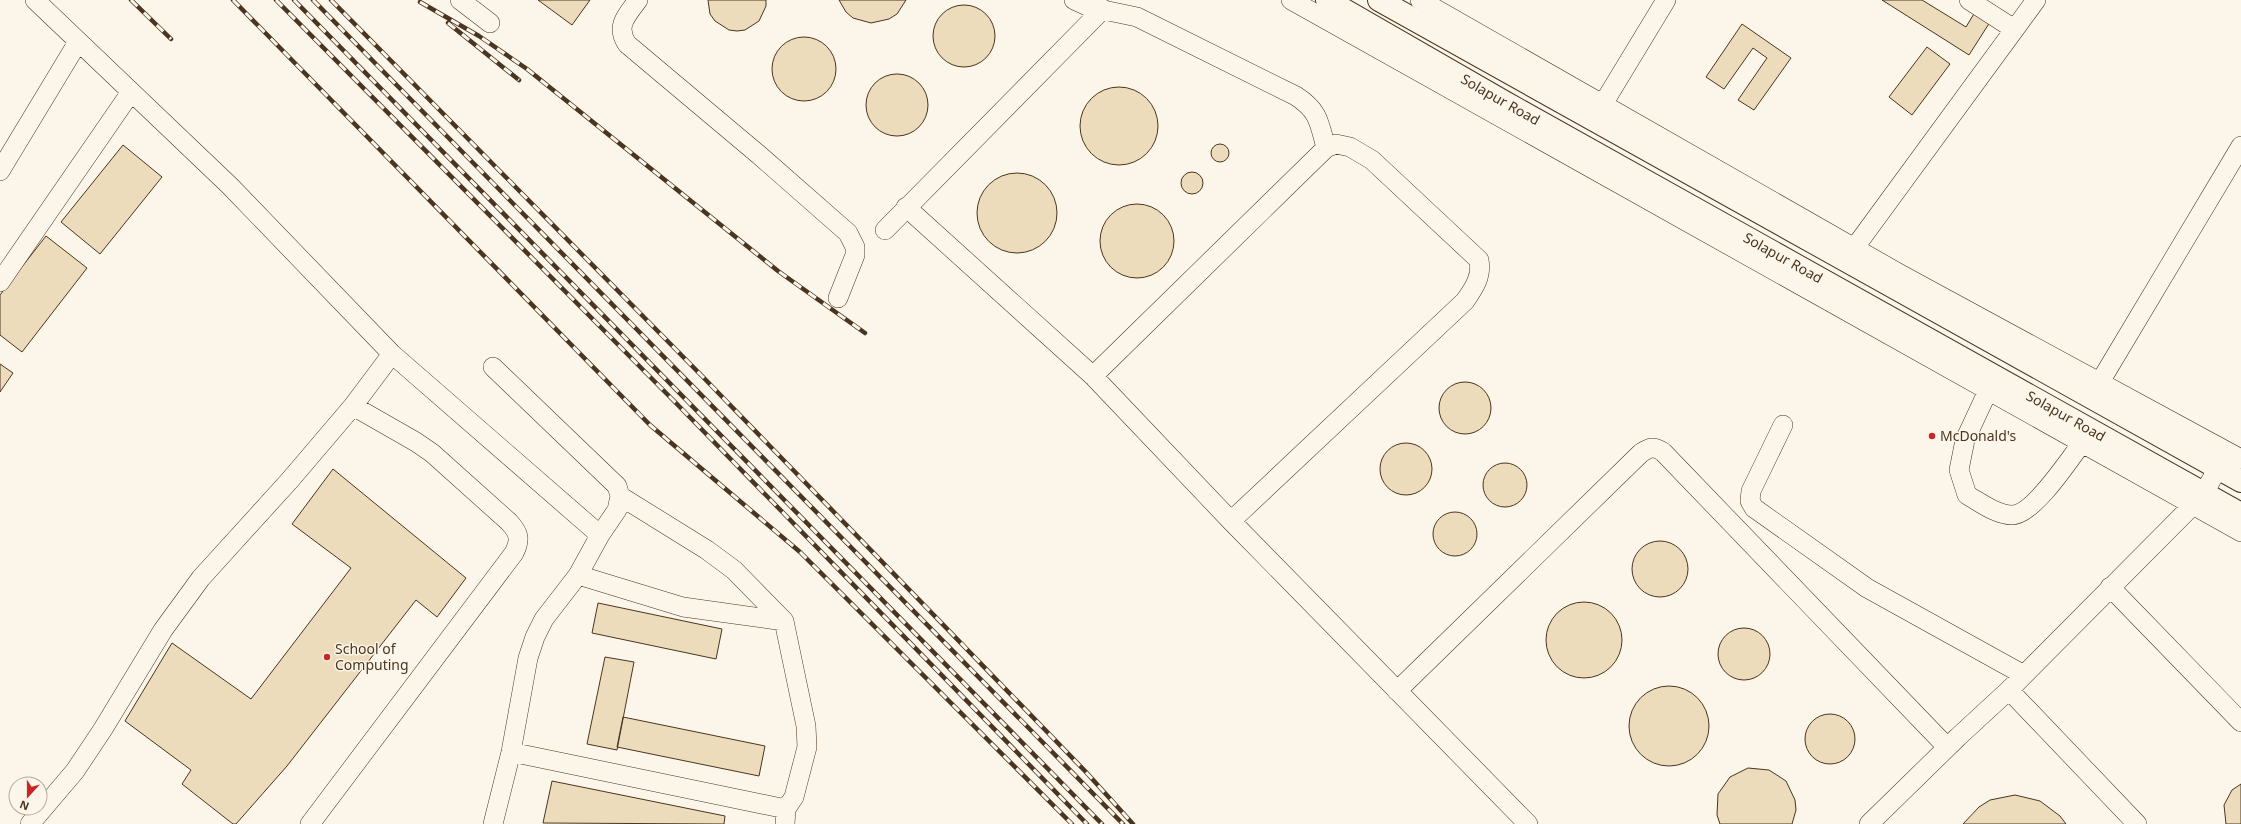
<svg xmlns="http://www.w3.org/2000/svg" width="2241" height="824" viewBox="0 0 2241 824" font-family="'Noto Sans',sans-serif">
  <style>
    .building { fill: #ecdcbc; stroke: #4a3520 }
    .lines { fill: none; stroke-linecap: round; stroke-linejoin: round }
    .minor-casing { stroke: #4a3520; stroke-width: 20 }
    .highway-casing { stroke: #4a3520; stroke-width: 24 }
    .minor { stroke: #fbf6e9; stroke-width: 19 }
    .highway { stroke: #fbf6e9; stroke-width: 22 }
    .rail-casing { stroke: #4a3520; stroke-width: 4.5 }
    .rail { stroke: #fbf6e9; stroke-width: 3; stroke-dasharray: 9; stroke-linecap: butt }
    .poi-dot { fill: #c62828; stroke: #fbf6e9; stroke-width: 1.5 }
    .labels { text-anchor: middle; stroke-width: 3; stroke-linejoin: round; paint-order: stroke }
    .street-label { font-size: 14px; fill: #4a3520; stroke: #fbf6e9 }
    .poi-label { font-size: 14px; fill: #4a3520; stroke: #fbf6e9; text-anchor: start }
  </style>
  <rect width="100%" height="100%" fill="#fbf6e9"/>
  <!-- building -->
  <path class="building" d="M538,0H590L572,25Z
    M708,0H766V6L759,21L745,30L737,31L729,30L715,21L710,14Z
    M839,0H906L897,14L889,19L871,23L853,18L846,12Z
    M1882,0H1922L1966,27L1975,12L1990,22L1969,55Z
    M933 36a31 31 0 1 1 62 0a31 31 0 1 1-62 0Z
    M1742,24L1791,58L1754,110L1738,100L1767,58L1753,48L1724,89L1706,77Z
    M772 69a32 32 0 1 1 64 0a32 32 0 1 1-64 0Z
    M1927,47L1950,64L1912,115L1889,97Z
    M866 105a31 31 0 1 1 62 0a31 31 0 1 1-62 0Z
    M1080 126a39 39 0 1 1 78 0a39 39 0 1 1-78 0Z
    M1211 153a9 9 0 1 1 18 0a9 9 0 1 1-18 0Z
    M123,145L162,177L100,254L61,222Z
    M1181 183a11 11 0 1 1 22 0a11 11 0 1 1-22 0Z
    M977 213a40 40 0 1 1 80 0a40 40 0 1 1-80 0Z
    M1100 241a37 37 0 1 1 74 0a37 37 0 1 1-74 0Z
    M46,236L87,268L22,352L0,335V295Z
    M0,364L13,373L0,392Z
    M1439 408a26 26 0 1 1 52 0a26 26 0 1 1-52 0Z
    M1380 469a26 26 0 1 1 52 0a26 26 0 1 1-52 0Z
    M1483 485a22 22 0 1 1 44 0a22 22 0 1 1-44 0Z
    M333,469L466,578L437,617L416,600L287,766L236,824H233L182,784L191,770L125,721L172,643L251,699L351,568L292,524Z
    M1433 534a22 22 0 1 1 44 0a22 22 0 1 1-44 0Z
    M1632 569a28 28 0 1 1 56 0a28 28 0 1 1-56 0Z
    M1546 640a38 38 0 1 1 76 0a38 38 0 1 1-76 0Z
    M598,603L722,629L716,659L592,633Z
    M1718 654a26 26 0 1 1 52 0a26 26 0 1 1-52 0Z
    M605,657L634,662L617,750L587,744Z
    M1629 726a40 40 0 1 1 80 0a40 40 0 1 1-80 0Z
    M1805 739a25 25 0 1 1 50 0a25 25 0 1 1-50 0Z
    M623,717L765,746L759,776L617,747Z
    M1748,768L1769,770L1786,781L1795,800L1796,810L1792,824H1720L1717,815L1718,794L1730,777Z
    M552,781L725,816L724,824L543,823Z
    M2241,784V824H2226L2224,805L2232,790Z
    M2015,795L2040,801L2060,816L2066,824H1963L1979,807L1990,800Z"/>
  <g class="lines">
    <!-- minor casing -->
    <g class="minor-casing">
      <path id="minor" d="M460,0L490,23
        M638,0C627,15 615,26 627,44L758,154L848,233L855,247V255L838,298
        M1074,0L1089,7L1137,17L1296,96C1319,111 1319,122 1326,148
        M1291,0L2241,532
        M1420,0L1900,274L2241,459
        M1969,0L2014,29
        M1603,104L1666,0
        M0,171L78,42
        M906,207L1093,376L1231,521L1528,824
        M885,230L1103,9
        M1847,258L2036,0
        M0,282L131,92
        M392,354L600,535
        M1093,376L1326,148L1336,144L1350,147L1372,160L1479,260C1482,277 1474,288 1465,301L1231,521
        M1993,380L1965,440L1959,470L1967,495C1980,502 1996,515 2012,515C2035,515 2075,451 2089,433
        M2094,392L2241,146
        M1783,425L1751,491L1750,501L1754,508L1867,588L2024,675
        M620,496L707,550L734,570L784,621L806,726L807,747L794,797L786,809L785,824
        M578,575L683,607L784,621
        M2110,587L2241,722
        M2009,690L2137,824
        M1397,691L1641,453C1650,447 1654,446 1663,452L1947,747
        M511,752L786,809
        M30,824L75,771L103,729L163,630L201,578L290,480L353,406L392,354L230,186L35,0
        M310,824L514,553C521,539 519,533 509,522L432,453L416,442L353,406
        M493,824L511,752L528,658L535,637L544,619L578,575L600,535L617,510L620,496L617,486L493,367
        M1869,824L1958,737L2009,690L2193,505L2204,493L2218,468"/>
    </g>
    <!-- highway casing -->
    <g class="highway-casing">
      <g id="highway">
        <path id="s1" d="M1327,0L1506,103L2241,514"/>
        <path d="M1379,0L2241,481"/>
      </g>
    </g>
    <!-- minor -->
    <use href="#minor" class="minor"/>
    <!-- highway -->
    <use href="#highway" class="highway"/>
    <!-- rail casing -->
    <g class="rail-casing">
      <path id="rail" d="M131,0L171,39
        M233,0L650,425L800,552L1072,824
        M276,0L674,401L1087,824
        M294,0L1102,824
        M313,0L1123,824
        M331,0L702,376L1085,771L1133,824
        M420,2L479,36L527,69L778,271L865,333
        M448,23L519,80"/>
    </g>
    <!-- rail -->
    <use href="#rail" class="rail"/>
  </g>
  <!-- markers -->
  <g class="poi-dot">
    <circle cx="1932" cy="436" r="4"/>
    <circle cx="327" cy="657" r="4"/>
  </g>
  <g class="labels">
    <!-- street labels -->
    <g class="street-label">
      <text dy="5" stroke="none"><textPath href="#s1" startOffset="200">Solapur Road</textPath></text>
      <text dy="5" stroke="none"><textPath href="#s1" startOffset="524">Solapur Road</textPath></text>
      <text dy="5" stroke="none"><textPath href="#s1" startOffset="848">Solapur Road</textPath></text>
    </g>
    <!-- poi labels -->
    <g class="poi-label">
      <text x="1940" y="441">McDonald's</text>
      <text x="335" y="654">School of<tspan x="335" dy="16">Computing</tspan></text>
    </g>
  </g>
  <!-- north arrow -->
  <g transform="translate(28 796) rotate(201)"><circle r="19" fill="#fbf6e9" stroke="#b4a999"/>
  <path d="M0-3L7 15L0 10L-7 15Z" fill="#c62828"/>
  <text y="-6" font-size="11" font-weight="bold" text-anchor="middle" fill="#4a3520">N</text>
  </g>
</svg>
